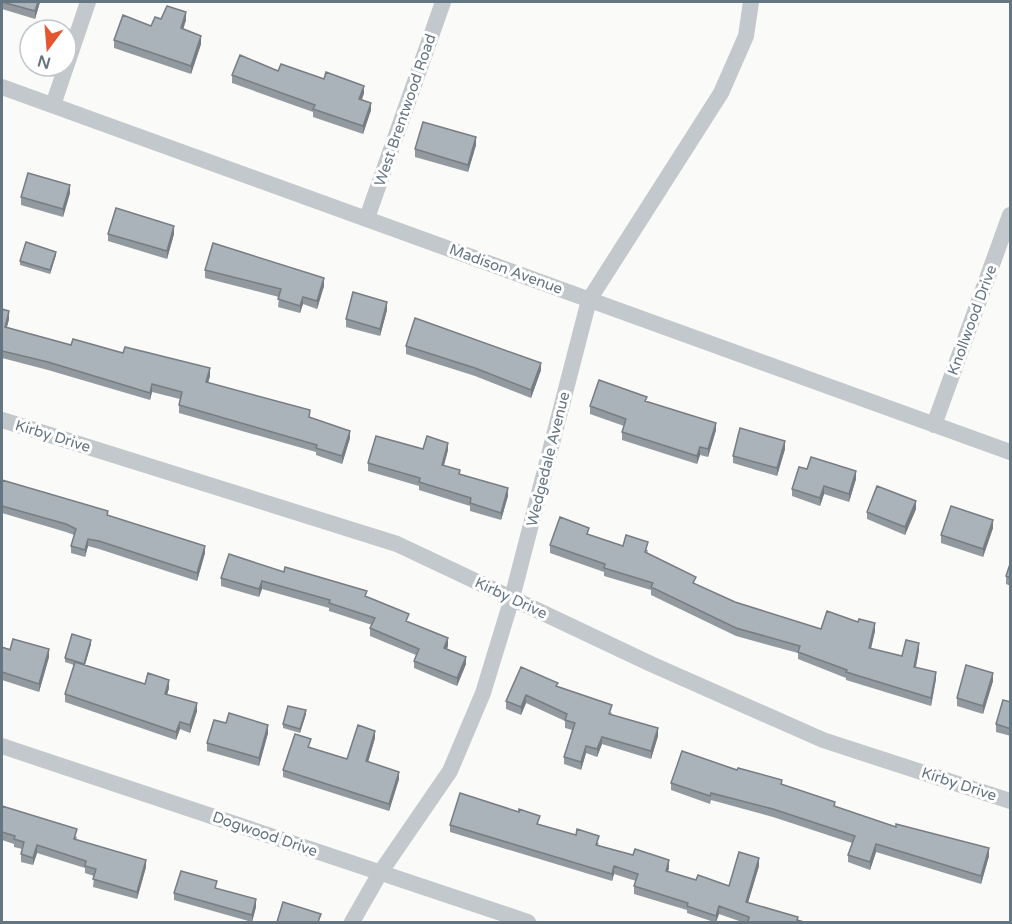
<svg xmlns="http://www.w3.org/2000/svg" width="1012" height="924" viewBox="0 0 1012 924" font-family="'Varela Round',sans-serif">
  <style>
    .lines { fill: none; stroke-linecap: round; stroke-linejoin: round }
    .minor { stroke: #c3c8cc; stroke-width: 16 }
    .wall { fill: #929a9f }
    .shaded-wall { fill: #777d82 }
    .building { fill: #aab3b9; stroke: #777d82; stroke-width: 1.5 }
    .labels { text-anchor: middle; stroke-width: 6; stroke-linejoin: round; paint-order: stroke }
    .street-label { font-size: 15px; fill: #657683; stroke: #fff }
  </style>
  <rect width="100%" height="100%" fill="#fafaf8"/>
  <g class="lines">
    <!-- minor -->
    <path class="minor" d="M2,87L1010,452
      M53,105L88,2
      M367,218L443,2
      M2,420L397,544L651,664L823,740L1010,801
      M934,425L1010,215
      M2,746L528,922
      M352,922L380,873L450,771L483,693L512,598L589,300L721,93L746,36L751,2"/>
  </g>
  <!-- wall -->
  <path class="wall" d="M2,2H40L35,19L2,9Z
    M161,19L186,20L183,29L201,44L191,74L114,48V40L151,26Z
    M232,75L364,93L362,100L371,110L363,134L313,117V112L232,83Z
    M476,145L468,172L415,157V149Z
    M70,193L63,217L21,205V197Z
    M108,234H174L167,259L108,241Z
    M56,255L50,274L20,265V261Z
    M205,270L324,286L317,309L303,304L300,313L278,307L279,297L205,278Z
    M2,309L9,319L7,327L71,345L123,353L210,376L208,383L310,417L350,438L342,464L316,455V452L179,413V405L180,399L152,392L150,400L48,370L2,358Z
    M387,310L380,336L346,327V319Z
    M406,346L541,370L531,398L475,376L406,354Z
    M647,401L716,430L708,457L700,455L697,464L622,440V432L624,426L590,414V406Z
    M423,449L448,450L444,465L460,474L508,496L501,520L470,511V506L419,490V486L368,471V463Z
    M785,449L777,476L733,463V456Z
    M807,469L856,479L849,502L824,494L820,506L792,496V489Z
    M2,480L108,516L205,553L197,581L99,549L88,546L85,557L71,553V546L74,535L66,532L2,513Z
    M916,509L905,535L867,519V512Z
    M993,528L983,557L941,543V535Z
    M589,535L623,546L648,550L647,553L696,584L735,602L821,629L875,631L871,649L902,656L919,650L916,667L936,679L931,706L846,680V678L798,659V653L736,636L651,595V590L604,576V572L550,553V545Z
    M1011,561V586L1006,584V576Z
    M284,572L367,597L448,646L447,649L466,664L457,686L414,668V661L416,655L370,636V628L372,625L329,611V608L262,589L259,597L221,586V578Z
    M91,644L85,665L145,684L169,688L167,695L197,711L190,733L180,729L176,740L65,702V694L74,665L65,662V658Z
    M2,647L49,657L39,692L2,680Z
    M993,681L983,714L957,706V698Z
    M558,687L612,713L611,715L658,736L651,759L602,744L597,757L586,753L581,770L564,764V757L572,730L565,728V721L526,703L521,715L506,709V701Z
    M1011,702V736L996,732V724Z
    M306,714L300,733L283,728V724Z
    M226,723L268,733L259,766L207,751V743Z
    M375,738L368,762L399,779L389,811L283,777V770L311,746L310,748L347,759Z
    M737,770L782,784L835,806L896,827L989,856L981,884L876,852L870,870L848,862V855L852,843L773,817L711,800L710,804L671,790V783Z
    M2,806L77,837L76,840L146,867L137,899L93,887L94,876L85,873V868L37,853L33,865L21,862V854L22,849L14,847V844L2,840Z
    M519,812L539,824L599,843L598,845L669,868L668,871L696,880L729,886L759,866L748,903L804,922H742L719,914L716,922H714L687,913V910L634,894V886L636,881L614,874L612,881L450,832V825Z
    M174,893L256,907L252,922L174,900Z"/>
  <!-- shaded-wall -->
  <path class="shaded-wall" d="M38,2H40L35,19V11Z
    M186,12V20L181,36V28Z
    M201,36V44L191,74V66Z
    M364,86V93L359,106V99Z
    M371,103V110L363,134V126Z
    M476,137V145L468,172V165Z
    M70,185V193L63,217V209Z
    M174,226V234L167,259V251Z
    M56,252V255L50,274V270Z
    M324,278V286L317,309V301Z
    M303,297V304L300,313V306Z
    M387,302V310L380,336V329Z
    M9,311V319L5,334V327Z
    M541,363V370L531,398V390Z
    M210,368V376L206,390V382Z
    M152,384V392L150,400V393Z
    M716,423V430L708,457V449Z
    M350,431V438L342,464V456Z
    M785,441V449L777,476V468Z
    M448,443V450L442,472V465Z
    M700,447V455L697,464V456Z
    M856,471V479L849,502V494Z
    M824,486V494L820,506V498Z
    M508,488V496L501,520V513Z
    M916,501V509L905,535V527Z
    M993,520V528L983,557V549Z
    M88,539V546L85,557V550Z
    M205,546V553L197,581V573Z
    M262,581V589L259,597V589Z
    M875,623V631L869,656V648Z
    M448,638V646L444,655V648Z
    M91,640V644L84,668V664Z
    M919,643V650L914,675V667Z
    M49,649V657L39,692V684Z
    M466,657V664L457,686V678Z
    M936,672V679L931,706V698Z
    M993,673V681L983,714V706Z
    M169,680V688L165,702V694Z
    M526,695V703L521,715V707Z
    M197,703V711L190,733V725Z
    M306,710V714L300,733V729Z
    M180,722V729L176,740V732Z
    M268,725V733L259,766V758Z
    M658,728V736L651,759V751Z
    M375,731V738L366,769V761Z
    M602,737V744L597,757V749Z
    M586,746V753L581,770V762Z
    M399,772V779L389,811V804Z
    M876,844V852L870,870V862Z
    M37,845V853L33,865V858Z
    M989,848V856L981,884V876Z
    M759,858V866L746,909V902Z
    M146,860V867L137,899V892Z
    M669,860V868L666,878V871Z
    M614,866V874L612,881V874Z
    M256,899V907L252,922V915Z
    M719,906V914L716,922V916Z"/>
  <!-- building -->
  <path class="building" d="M2,2H38L35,11Z
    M167,6L186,12L181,28L201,36L191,66L114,40L123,15L151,26L155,17L161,19Z
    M240,55L278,71L281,64L324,79L326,72L364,86L359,99L371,103L363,126L313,109L315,105L232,75Z
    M423,122L476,137L468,165L415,149Z
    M28,173L70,185L63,209L21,197Z
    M116,208L174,226L167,251L108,234Z
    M26,242L56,252L50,270L20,261Z
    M213,243L324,278L317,301L303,297L300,306L278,299L281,289L205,270Z
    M353,292L387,302L380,329L346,319Z
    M2,309L9,311L5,327L71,345L73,339L123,353L125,347L210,368L206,382L310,410L309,417L350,431L342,456L316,448L317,445L179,405L182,392L152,384L150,393L48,362L2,351Z
    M415,318L541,363L531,390L475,368L406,346Z
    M599,380L647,397L645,401L716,423L708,449L700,447L697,456L622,432L626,419L590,406Z
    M740,428L785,441L777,468L733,456Z
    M376,436L423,449L427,436L448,443L442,465L460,470L459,474L508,488L501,513L470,503L471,498L419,482L420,478L368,463Z
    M811,457L856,471L849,494L824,486L820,498L792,489L799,467L807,469Z
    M2,480L108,511L107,515L205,546L197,573L99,541L88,539L85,550L71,546L76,529L66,524L2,506V507Z
    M877,486L916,501L905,527L867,512Z
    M951,506L993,520L983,549L941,535Z
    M560,517L589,528L587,534L623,546L626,535L648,542L645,552L696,577L693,583L735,602L821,629L827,611L858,622L859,619L875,623L869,648L902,656L906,640L919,643L914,667L936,672L931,698L846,672L847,670L798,652L800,646L736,628L651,587L653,583L604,568L605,564L550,545Z
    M229,554L284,572L285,567L367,591L365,596L409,614L406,621L448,638L444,648L466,657L457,678L414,661L419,649L370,628L375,618L329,603L330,600L262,581L259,589L221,578Z
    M1011,561V578L1006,576Z
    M72,634L91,640L84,664L65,658Z
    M13,639L49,649L39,684L2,672V647L10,650Z
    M75,662L145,684L148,673L169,680L165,694L197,703L190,725L180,722L176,732L65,694Z
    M966,665L993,673L983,706L957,698Z
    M521,667L558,683L556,686L612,705L609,714L658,728L651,751L602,737L597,749L586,746L581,762L564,757L575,723L565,720L567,714L526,695L521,707L506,701Z
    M1003,700L1011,702V729L996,724Z
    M288,706L306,710L300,729L283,724Z
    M229,713L268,725L259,758L207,743L214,720L226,723Z
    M358,725L375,731L366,761L399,772L389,804L283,770L295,734L311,739L308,747L347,759Z
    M682,751L737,770L738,768L782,780L781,784L835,802L834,806L896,827V824L989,848L981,876L876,844L870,862L848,855L855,836L773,809L711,793L710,796L671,783Z
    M460,793L519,812V809L540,816L537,824L576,835L577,829L599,836L596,845L633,855L635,849L669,860L666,871L696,880L698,875L729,886L739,852L759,858L746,902L798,917L797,920L804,922H748L749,917L719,906L716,916L687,906L688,903L634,886L638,874L614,866L612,874L450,825Z
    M2,806L77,829L74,839L146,860L137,892L93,879L96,869L85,866L86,861L37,845L33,858L21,854L24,842L14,839L15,836L2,832Z
    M181,871L217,881L215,888L256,899L252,915L174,893Z
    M283,902L321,914L318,922H277Z"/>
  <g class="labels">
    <!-- street labels -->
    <g class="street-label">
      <text transform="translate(405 110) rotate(-71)" y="5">West Brentwood Road</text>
      <text transform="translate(506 269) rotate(20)" y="5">Madison Avenue</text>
      <text transform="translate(972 320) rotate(-70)" y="5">Knollwood Drive</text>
      <text transform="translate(53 436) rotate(17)" y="5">Kirby Drive</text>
      <text transform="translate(548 459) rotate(-76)" y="5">Wedgedale Avenue</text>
      <text transform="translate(511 598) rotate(25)" y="5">Kirby Drive</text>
      <text transform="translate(959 784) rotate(18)" y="5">Kirby Drive</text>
      <text transform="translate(265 834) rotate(19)" y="5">Dogwood Drive</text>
    </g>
  </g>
  <!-- border -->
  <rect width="1012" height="924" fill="none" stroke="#657683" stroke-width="6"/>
  <!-- north arrow -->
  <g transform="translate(48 48) rotate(196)"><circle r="28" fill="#ffffff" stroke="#c1c8cd" stroke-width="1.5"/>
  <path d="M0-4.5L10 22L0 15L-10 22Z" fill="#e4572e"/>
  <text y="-9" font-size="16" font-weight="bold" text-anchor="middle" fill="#657683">N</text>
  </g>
</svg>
